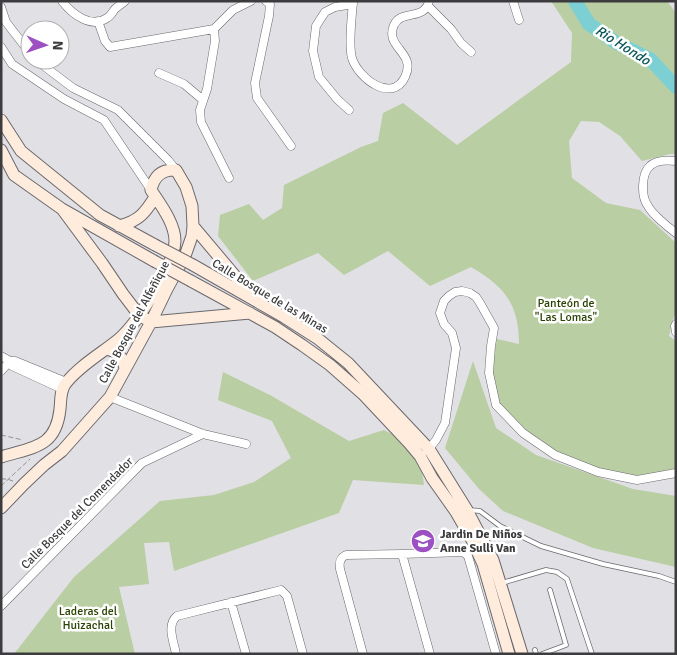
<svg xmlns="http://www.w3.org/2000/svg" width="677" height="655" viewBox="0 0 677 655" font-family="Signika,sans-serif">
  <style>
    .green { fill: #b9cea2 }
    .lines { fill: none; stroke-linecap: round; stroke-linejoin: round }
    .river { stroke: #7cd0d4; stroke-width: 14 }
    .lane-casing { stroke: #6b696e; stroke-width: 5.5 }
    .street-casing { stroke: #6b696e; stroke-width: 9 }
    .secondary-casing { stroke: #6b696e; stroke-width: 13 }
    .path { stroke: #929194; stroke-width: 1; stroke-dasharray: 5 2.5; stroke-linecap: butt }
    .lane { stroke: #fff; stroke-width: 4 }
    .street { stroke: #fff; stroke-width: 8 }
    .secondary { stroke: #ffecdc; stroke-width: 11 }
    .secondary-bridge-casing { stroke: #6b696e; stroke-width: 13; stroke-linecap: butt }
    .secondary-bridge { stroke: #ffecdc; stroke-width: 11 }
    .labels { text-anchor: middle; stroke-width: 5; stroke-linejoin: round; paint-order: stroke }
    .street-label { font-size: 12px; fill: #3c3b3d; stroke: #fff }
    .park-label { font-size: 12px; fill: #2b4203; stroke: #fff }
    .poi-label { font-size: 12px; font-weight: bold; fill: #3c3b3d; stroke: #fff; text-anchor: start }
    .water-label { font-size: 14px; font-style: italic; fill: #0a5659; stroke: #fff }
  </style>
  <rect width="100%" height="100%" fill="#e1e0e5"/>
  <!-- green -->
  <path class="green" d="M551,1H667L676,13V154H670L642,161L620,136L599,122L581,121L569,141L572,178L606,203L640,210L676,243V316H674L669,336L676,341V469H672L637,477L597,468L556,452L525,430L499,404L491,372L497,339L519,344C519,304 504,286 471,267L430,286L388,251L344,275L318,253L253,281L218,236L220,215L249,204L263,220L282,208L284,185L361,147L378,141L383,113L403,103L457,145L571,62L572,33Z
    M473,361L496,428L536,455L633,489L676,496V567L593,548L503,511L479,489L445,448Z
    M223,372L270,395L349,441L384,430L409,443L420,456L424,485L353,480L339,513L174,571L169,542L144,543L149,584L119,587L135,654H14L74,577L160,501L214,495L254,482L291,458L272,421L218,400Z"/>
  <g class="lines">
    <!-- river -->
    <path class="river" d="M575,1L589,24L615,42L650,59L676,87"/>
    <!-- lane casing -->
    <g class="lane-casing">
      <path id="lane" d="M469,510L480,511L500,526L541,546L603,564L659,576L676,582
        M502,583L546,570L557,572L567,579L592,654
        M535,650L536,654
        M542,654L566,645L550,590"/>
    </g>
    <!-- street casing -->
    <g class="street-casing">
      <path id="street" d="M62,1C72,14 91,29 107,18C111,16 113,11 115,9C118,6 122,4 125,1
        M266,1L270,4L269,16L255,83L257,98L291,146
        M353,1C352,17 348,44 352,58C358,78 392,104 405,77C417,52 384,48 394,25C401,9 425,21 429,1
        M513,1L519,20
        M428,6L451,29L461,43L471,52
        M1,7L6,22L30,53
        M98,21L105,41L110,47L214,29L233,10L251,1
        M214,29L215,41L207,89L200,110L201,122L229,178
        M1,47L12,64L64,99L104,120L151,190
        M36,60L73,88L118,110L168,160L176,170
        M159,73L184,84L203,100
        M349,110L337,99L319,77L313,51L316,26L325,12L335,7L353,4
        M676,161C667,160 656,160 650,166C641,174 641,197 648,206C652,214 669,228 676,233
        M676,324L675,326L676,332
        M1,356L10,361L12,366L62,389
        M10,361H15L66,382
        M1,371L10,361
        M110,397L203,434L246,444
        M427,451L436,440L445,423L456,348L452,333L444,324L440,313L444,301L449,296L455,292L462,291L470,293L476,297L480,303L494,328L491,346L489,373L496,405L523,433L555,455L598,472L637,480L676,473
        M402,554L430,654
        M231,602L246,654
        M1,606L142,463L203,434
        M176,654C174,642 166,625 177,616L281,590L287,596L303,654
        M363,654L340,569C339,562 340,558 346,555L402,554L463,552L468,556L496,654"/>
    </g>
    <!-- secondary casing -->
    <g class="secondary-casing">
      <path id="secondary" d="M1,120L21,151L100,215L155,245
        M1,150L14,175L62,209L154,261
        M62,209L102,263L123,294L139,315L151,322L250,313
        M119,226C139,221 145,213 155,197
        M193,226L252,296
        M193,265L284,317L317,338L348,363L429,449L467,510L493,560L522,654
        M191,281L275,327L302,345L330,365L363,394L409,443L420,456L432,478L456,512L472,540L483,564L509,654
        M106,349C119,352 122,356 125,368
        M1,457C33,447 56,448 60,409C61,400 60,390 66,383C79,366 102,353 119,339C138,322 174,266 175,241C175,223 160,204 151,190C154,176 162,169 176,170L186,187L192,206L193,226L192,236L185,256L167,289L151,322L110,397L62,451L44,465L24,484L1,508"/>
    </g>
    <!-- path -->
    <path class="path" d="M1,435L23,440
      M1,479H7L13,481
      M1,486L30,459"/>
    <!-- lane -->
    <use href="#lane" class="lane"/>
    <!-- street -->
    <use href="#street" class="street"/>
    <!-- secondary -->
    <use href="#secondary" class="secondary"/>
    <!-- secondary-bridge casing -->
    <g class="secondary-bridge-casing">
      <path id="secondary-bridge" d="M155,245L193,265
        M154,261L191,281"/>
    </g>
    <!-- secondary-bridge -->
    <use href="#secondary-bridge" class="secondary-bridge"/>
  </g>
  <!-- icons -->
  <defs>
    <g id="school-disc" transform="scale(1.25)"><circle r="9.5" fill="#9d50c2" stroke="#fff"/><path d="M0-5L7-2L0 1L-7-2ZM-4 1L0 2.5L4 1V4Q0 6-4 4Z" fill="#fff"/></g>
  </defs>
  <g fill-rule="evenodd">
    <use href="#school-disc" x="423" y="541"/>
  </g>
  <g class="labels">
    <!-- street labels -->
    <g class="street-label">
      <text transform="translate(270 296) rotate(31)" y="4">Calle Bosque de las Minas</text>
      <text transform="translate(134 322) rotate(-62)" y="4">Calle Bosque del Alfeñique</text>
      <text transform="translate(77 513) rotate(-45)" y="4">Calle Bosque del Comendador</text>
    </g>
    <!-- park labels -->
    <g class="park-label">
      <text x="566" y="307">Panteón de<tspan x="566" dy="14">"Las Lomas"</tspan></text>
      <text x="88" y="615">Laderas del<tspan x="88" dy="14">Huizachal</tspan></text>
    </g>
    <!-- poi labels -->
    <g class="poi-label">
      <text x="440" y="538">Jardin De Niños<tspan x="440" dy="14">Anne Sulli Van</tspan></text>
    </g>
    <!-- water labels -->
    <g class="water-label">
      <text transform="translate(623 45) rotate(32)" y="5">Rio Hondo</text>
    </g>
  </g>
  <!-- border -->
  <rect width="677" height="655" fill="none" stroke="#3c3b3d" stroke-width="5"/>
  <!-- north arrow -->
  <g transform="translate(45 45) rotate(92)"><circle r="24" fill="#ffffff" stroke="#b1b1b1"/>
  <path d="M0-4L9 19L0 12L-9 19Z" fill="#9d50c2"/>
  <text y="-8" font-size="14" font-weight="bold" text-anchor="middle" fill="#3c3b3d">N</text>
  </g>
</svg>
